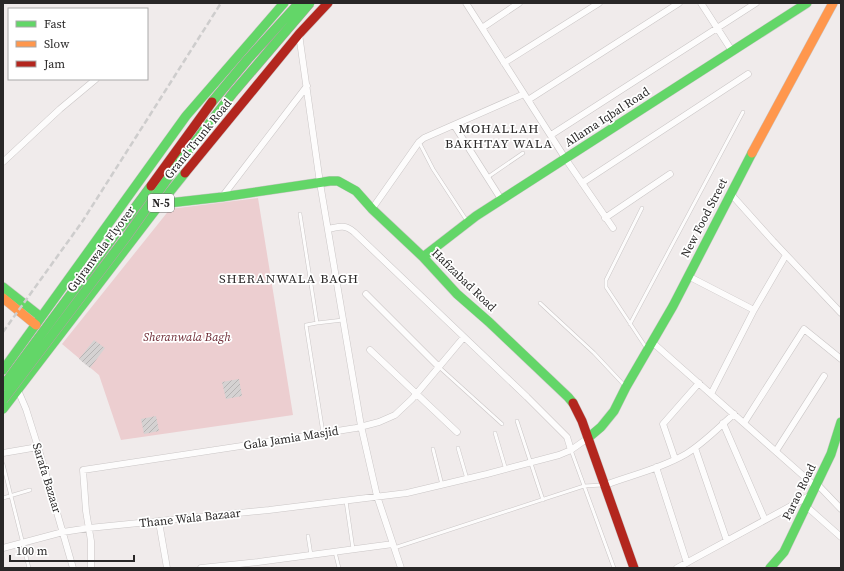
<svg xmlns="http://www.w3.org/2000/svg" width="844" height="571" viewBox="0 0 844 571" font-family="'Source Serif 4',serif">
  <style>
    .green { fill: #ecced0 }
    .building { fill: url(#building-hatch) }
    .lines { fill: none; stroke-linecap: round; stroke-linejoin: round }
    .lane-casing { stroke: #cac6c6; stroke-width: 4 }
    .street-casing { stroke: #cac6c6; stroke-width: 7 }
    .fast-casing { stroke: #cac6c6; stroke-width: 10 }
    .slow-casing { stroke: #cac6c6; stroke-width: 10 }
    .jam-casing { stroke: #cac6c6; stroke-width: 10 }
    .lane { stroke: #fdfcfc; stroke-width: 3 }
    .street { stroke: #fdfcfc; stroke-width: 6 }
    .fast { stroke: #63d668; stroke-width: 9 }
    .slow { stroke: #ff974d; stroke-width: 9 }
    .jam { stroke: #b3261e; stroke-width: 9 }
    .rail { stroke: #cecdcd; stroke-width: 2.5; stroke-dasharray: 6 3; stroke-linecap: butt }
    .fast-bridge-casing { stroke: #b2a1a3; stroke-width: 10; stroke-linecap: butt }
    .jam-bridge-casing { stroke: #b2a1a3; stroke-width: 10; stroke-linecap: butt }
    .fast-bridge { stroke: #63d668; stroke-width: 9 }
    .jam-bridge { stroke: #b3261e; stroke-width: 9 }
    .labels { text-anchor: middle; stroke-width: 3.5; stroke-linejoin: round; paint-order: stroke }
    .shield { fill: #fff; stroke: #696868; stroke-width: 1 }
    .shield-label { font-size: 11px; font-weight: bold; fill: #292727 }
    .street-label { font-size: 12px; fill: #292727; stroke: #fff }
    .park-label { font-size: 12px; font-style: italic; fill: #6e2b35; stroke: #fff }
    .neighbourhood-label { font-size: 13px; letter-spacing: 1px; fill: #292727; stroke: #fff }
  </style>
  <defs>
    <pattern id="building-hatch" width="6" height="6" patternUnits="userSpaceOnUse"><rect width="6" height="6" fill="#d5d2d2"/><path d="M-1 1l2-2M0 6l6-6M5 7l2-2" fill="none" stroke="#b7b4b4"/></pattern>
  </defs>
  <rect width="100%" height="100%" fill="#f0ebeb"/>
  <!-- green -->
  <path class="green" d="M258,198L293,415L121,440L99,375L62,344L170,209Z"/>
  <!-- building -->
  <path class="building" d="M94,340L105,348L90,368L79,359Z
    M239,379L242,396L226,399L222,382Z
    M156,416L159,431L144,434L141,419Z"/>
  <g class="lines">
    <!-- lane casing -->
    <g class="lane-casing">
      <path id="lane" d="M419,142L433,169L467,221
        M488,177L523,153
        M642,208L606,280V287L647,349
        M300,214L317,323L306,325L323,433
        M540,303L594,353L625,386
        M317,323L343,320
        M630,324L743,112
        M439,367L502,424
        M517,421L543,500
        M495,433L506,470
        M458,448L467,479
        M433,449L442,485
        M571,450L614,568
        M3,464L29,568
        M3,498L30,490
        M346,501L353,549
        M308,536L311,555
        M394,548L584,486L603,485
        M335,552L339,568"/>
    </g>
    <!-- street casing -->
    <g class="street-casing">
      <path id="street" d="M466,3L565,158L613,228
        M701,3L732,51
        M482,28L519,3
        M299,34L320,183L361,426L377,496L401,568
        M504,63L599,3
        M528,100L679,3
        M454,125L501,199
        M551,135L756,3
        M3,162L60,109L96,79
        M582,183L748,74
        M730,193L773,241L841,313
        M222,197L307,86
        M372,209L419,142L424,138L524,94
        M605,218L670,174
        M328,229C339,227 344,224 354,232L527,397L567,437L571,450
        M688,276L754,310
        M366,294L439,367
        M652,342L816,487
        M370,350L457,432
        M17,388L26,409L38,447L73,568
        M711,394L754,310L786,255
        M723,423L765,520
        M744,423L804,329L841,359
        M695,448L727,541
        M776,451L824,376
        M3,453L38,447
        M675,459L663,424L699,383
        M656,467L687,563
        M817,484L841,509
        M605,485C632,475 662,468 686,454C704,443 719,427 734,414
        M806,506L841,537
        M159,522L167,568
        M3,548L63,532L89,528L269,510L407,493L487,474L559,455L571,450L588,438
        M91,568V541L86,511L83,470L268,442L356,428L379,422L395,415L412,399L464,337
        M201,568L258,562L393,544
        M677,568L811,495"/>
    </g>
    <!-- fast casing -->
    <g class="fast-casing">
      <path id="fast" d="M160,204L222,197L330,181H338L356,191L372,209L423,257L457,294L489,322L568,397L573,403
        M423,257L476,216L807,3
        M3,287L41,317
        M3,370L186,116L284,3
        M3,409L160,204L185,173
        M588,438L601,427L614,411L626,387L673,306L752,153
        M770,568L784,552L831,454L841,422"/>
    </g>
    <!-- slow casing -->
    <g class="slow-casing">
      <path id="slow" d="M752,153L833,3
        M3,298L36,325"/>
    </g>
    <!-- jam casing -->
    <g class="jam-casing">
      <path id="jam" d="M185,173L299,34L328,3
        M573,403L582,421L634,568"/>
    </g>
    <!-- lane -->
    <use href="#lane" class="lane"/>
    <!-- street -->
    <use href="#street" class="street"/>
    <!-- fast -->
    <use href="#fast" class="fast"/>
    <!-- slow -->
    <use href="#slow" class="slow"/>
    <!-- jam -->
    <use href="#jam" class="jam"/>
    <!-- rail -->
    <path class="rail" d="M3,332L82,222L221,3"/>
    <!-- fast-bridge casing -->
    <g class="fast-bridge-casing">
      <path id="fast-bridge" d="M212,102L248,59L299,3
        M3,386L151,186
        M3,400L127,236L180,161L233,93L310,3"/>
    </g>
    <!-- jam-bridge casing -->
    <g class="jam-bridge-casing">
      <path id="jam-bridge" d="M151,186L212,102"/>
    </g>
    <!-- fast-bridge -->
    <use href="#fast-bridge" class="fast-bridge"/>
    <!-- jam-bridge -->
    <use href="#jam-bridge" class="jam-bridge"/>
  </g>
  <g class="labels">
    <!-- shield labels -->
    <rect class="shield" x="148" y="194" width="26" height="18" rx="3"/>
    <g class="shield-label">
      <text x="161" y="207">N-5</text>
    </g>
    <!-- street labels -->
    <g class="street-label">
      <text transform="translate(607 117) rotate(-33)" y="4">Allama Iqbal Road</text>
      <text transform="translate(198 139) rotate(-51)" y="4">Grand Trunk Road</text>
      <text transform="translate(704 218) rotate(-63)" y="4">New Food Street</text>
      <text transform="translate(101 249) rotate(-53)" y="4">Gujranwala Flyover</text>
      <text transform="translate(464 280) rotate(44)" y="4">Hafizabad Road</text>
      <text transform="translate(291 438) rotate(-9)" y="4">Gala Jamia Masjid</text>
      <text transform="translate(47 478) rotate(73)" y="4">Sarafa Bazaar</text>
      <text transform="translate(799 492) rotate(-64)" y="4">Parao Road</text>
      <text transform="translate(190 518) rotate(-6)" y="4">Thane Wala Bazaar</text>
    </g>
    <!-- park labels -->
    <g class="park-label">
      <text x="187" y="341">Sheranwala Bagh</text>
    </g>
    <!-- neighbourhood labels -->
    <g class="neighbourhood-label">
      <text x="499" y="133">MOHALLAH<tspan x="499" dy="15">BAKHTAY WALA</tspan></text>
      <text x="289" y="283">SHERANWALA BAGH</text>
    </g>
  </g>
  <!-- border -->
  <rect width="844" height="571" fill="none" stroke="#292727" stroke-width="8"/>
  <!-- legend -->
  <rect x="8" y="8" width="140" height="72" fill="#ffffff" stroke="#a9a9a9"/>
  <rect x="16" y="21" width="20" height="6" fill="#63d668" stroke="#a9a9a9"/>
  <text x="44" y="28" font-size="12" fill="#292727">Fast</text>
  <rect x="16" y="41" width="20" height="6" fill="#ff974d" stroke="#a9a9a9"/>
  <text x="44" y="48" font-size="12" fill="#292727">Slow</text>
  <rect x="16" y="61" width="20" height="6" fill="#b3261e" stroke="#a9a9a9"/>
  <text x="44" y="68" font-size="12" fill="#292727">Jam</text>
  <!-- scale -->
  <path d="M10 555v6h124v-6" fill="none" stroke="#292727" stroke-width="2"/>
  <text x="16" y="555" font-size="12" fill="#292727" stroke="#ffffff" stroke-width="3" paint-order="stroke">100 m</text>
</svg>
